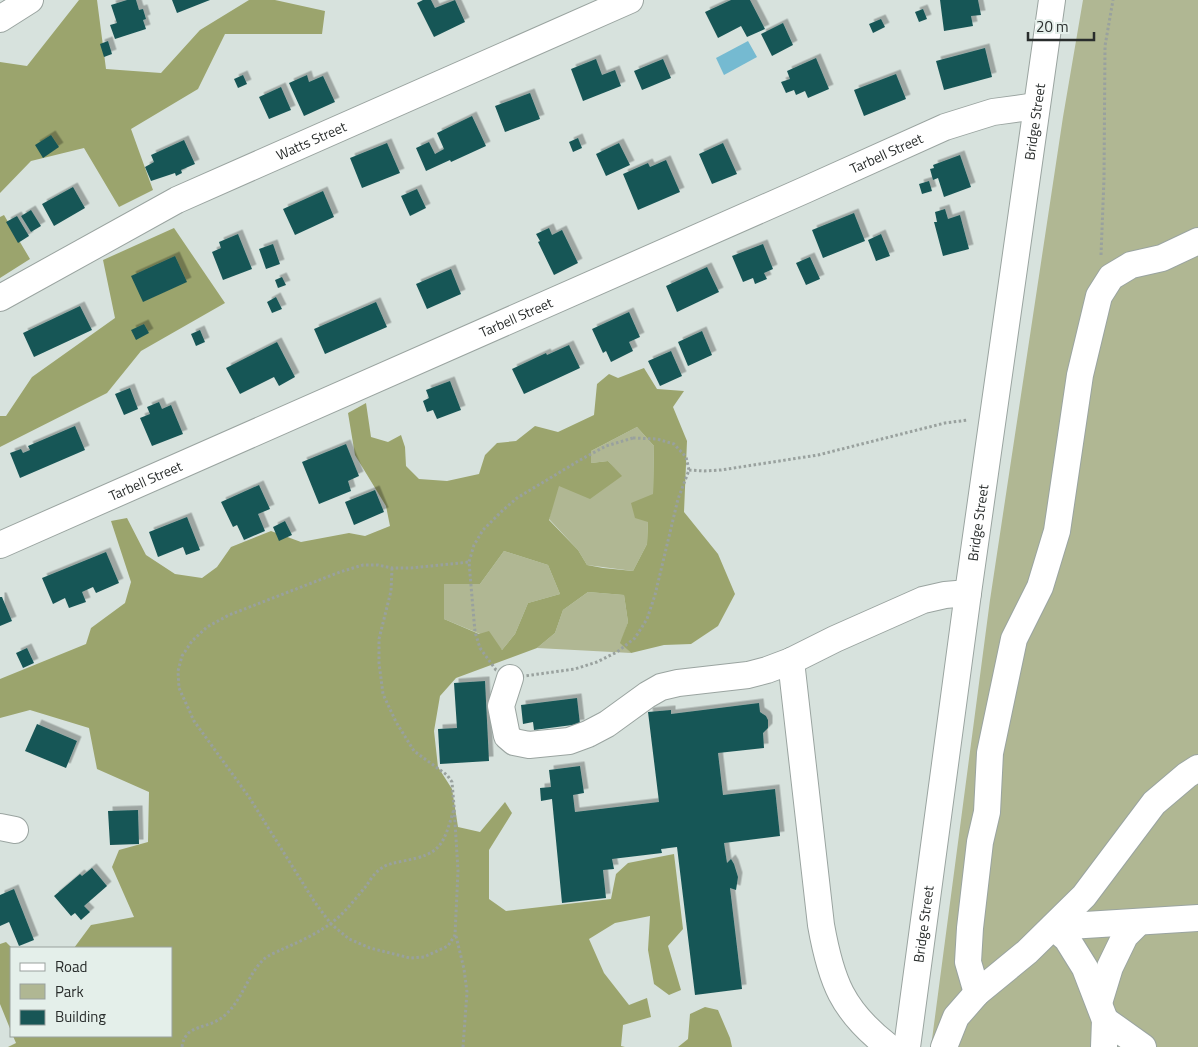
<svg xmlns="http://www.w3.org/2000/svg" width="1198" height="1047" viewBox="0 0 1198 1047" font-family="'Titillium Web',sans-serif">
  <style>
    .green { fill: #b0b793 }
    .forest { fill: #9ba46d; fill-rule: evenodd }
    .water { fill: #75bad1 }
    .building { fill: #185656; filter: url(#shadow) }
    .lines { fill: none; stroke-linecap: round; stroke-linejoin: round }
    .minor-casing { stroke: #9aa4a0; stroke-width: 28 }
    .path { stroke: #99a19e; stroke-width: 3; stroke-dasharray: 2.5 2.5; stroke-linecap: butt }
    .minor { stroke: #fff; stroke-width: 26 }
    .labels { text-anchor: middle; stroke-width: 5; stroke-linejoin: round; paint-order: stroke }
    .street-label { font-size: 14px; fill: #292d2c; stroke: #e4efea }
  </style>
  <defs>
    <filter id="shadow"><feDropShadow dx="4.5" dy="-4.5" stdDeviation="0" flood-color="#0004"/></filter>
  </defs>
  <rect width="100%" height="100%" fill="#d7e2dd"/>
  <!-- green -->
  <path class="green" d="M1083,0H1198V1047H931L990,600L1063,117Z
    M637,427L654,446L653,494L648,522L647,544L633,571L587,565L578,550L549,519L558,485L621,476L608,461L591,463V451Z
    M504,551L548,565L560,594L528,603L515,634L502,650L480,634L444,619L443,584H480Z
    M588,592L624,595L628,622L621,643L631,653L537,648L555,633L563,610Z"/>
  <!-- forest -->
  <path class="forest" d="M79,0H97L106,69L161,73L200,30L249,0H275L325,11L322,34H225L198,89L131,129L153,190L119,207L84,148L31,161L0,193V62L27,66Z
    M4,215L30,259L0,278V217Z
    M174,228L225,303L141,351L107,393L0,447V416H6L32,377L115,318L103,260Z
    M644,368L657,389L684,391L673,407L687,441L684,512L718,554L735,594L718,626L691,644L664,645L631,653L620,643L628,622L624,595L588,592L563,610L555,633L537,648L456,678L440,696L434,731L438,767L452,789L458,827L480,832L505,802L512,813L489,850V899L506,911L611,899L616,874L628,863L674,854L683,929L668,946L681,990L669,995L654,984L648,950L650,916L615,923L589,939L604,973L629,1005L647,998L651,1017L623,1025L621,1046L625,1047H8L16,1043L13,1036H171V948H74L91,925L134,917L112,867L119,850L148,842L149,792L97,769L89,728L30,710L0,718V679L86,644L91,628L125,603L131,582L111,521L127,518L146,555L175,574L202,578L217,567L231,547L271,531L301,542L349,533L365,536L390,526L386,506L355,455L348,413L366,403L371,437L388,442L401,435L405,447L406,466L419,479L447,481L479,474L485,455L497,443L516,441L535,426L558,432L594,415L597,384L609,374L618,378ZM637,427L654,446L653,494L631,503L635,518L648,522L647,544L633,571L603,568L587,565L578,550L549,520L559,486L590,499L622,476L608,461L591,463V451ZM504,551L548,565L560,594L528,603L515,634L502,650L489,631L479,634L444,619V584H480Z
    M6,942L12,948L11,1031L0,1004V944Z
    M705,1007L718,1010L730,1038L732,1047H678L688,1039L690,1014Z"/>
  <!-- water -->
  <path class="water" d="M748,41L757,57L724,75L716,58Z"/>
  <!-- building -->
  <path class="building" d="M127,0H136L139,10L143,9L146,19L143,20L146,29L115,39L110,25L117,23L111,5Z
    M172,0H210L177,13Z
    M423,0H431L435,8L455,0L465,22L434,37L417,3Z
    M731,0H750L765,29L747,37L741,26L718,38L705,12Z
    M940,0H978L981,15L971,16L973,26L944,31Z
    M923,9L927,19L919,22L915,12Z
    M881,19L885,27L873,33L869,24Z
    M783,23L793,45L772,56L761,34Z
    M108,41L112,54L104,57L100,44Z
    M985,48L992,77L944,90L936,61Z
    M816,58L829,89L808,98L805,91L796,95L794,90L786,93L781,82L790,79L787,71Z
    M596,59L602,75L615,70L621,86L583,101L571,69Z
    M663,59L671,78L642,90L634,71Z
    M896,74L906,99L864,116L854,90Z
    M243,75L247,84L238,88L234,79Z
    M307,75L309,82L323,76L335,102L304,116L289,83Z
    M281,87L291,110L269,119L259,97Z
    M530,93L540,119L505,132L495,106Z
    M472,116L486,146L451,162L450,160L426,171L416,148L429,142L435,154L444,149L437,133Z
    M51,135L59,147L43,158L35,145Z
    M578,138L582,148L573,152L569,142Z
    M184,140L195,164L181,170L182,173L176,176L175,173L151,181L145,167L154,162L151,155Z
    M387,143L400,173L362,188L350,158Z
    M619,143L630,165L606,176L596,154Z
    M723,143L737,174L712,184L699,154Z
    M960,155L971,187L944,197L938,178L933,180L930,169L934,168L933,165Z
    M666,160L680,192L638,210L623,174L648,163L650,167Z
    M929,181L932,191L922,194L919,184Z
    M73,187L85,208L54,226L42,204Z
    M417,189L426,208L410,216L401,196Z
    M323,191L334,217L295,235L283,209Z
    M945,209L948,219L960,215L969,249L943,256L934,222H937L935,212Z
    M31,210L41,226L31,232L21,216Z
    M854,213L865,241L823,258L812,230Z
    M17,216L29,236L18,243L6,222Z
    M549,228L552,235L562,230L578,263L554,275L538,242L540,241L536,234Z
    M238,234L252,269L223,280L212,252L221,248L219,242Z
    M881,234L890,256L876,261L868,240Z
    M273,244L280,264L266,269L259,249Z
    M763,244L773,269L764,273L767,279L755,284L753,278L743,282L732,256Z
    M175,256L187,282L143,302L131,276Z
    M810,257L820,279L806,285L796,263Z
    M707,267L719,292L677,312L666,286Z
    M451,269L461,294L427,309L416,284Z
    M282,277L286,285L278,288L275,280Z
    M276,297L282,309L272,313L267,302Z
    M376,302L387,327L325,354L314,329Z
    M80,306L92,330L34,357L23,333Z
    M629,312L640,337L629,342L633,351L611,362L606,351L603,353L592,329Z
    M144,324L149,333L136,340L131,330Z
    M200,330L205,342L196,346L191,334Z
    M702,331L712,355L688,366L678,342Z
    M277,342L295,377L279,386L274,377L240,394L226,368Z
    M569,345L580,368L524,394L512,369L546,353L547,355Z
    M671,351L682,376L660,386L648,361Z
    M450,381L461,410L437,419L433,410L427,412L423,401L429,398L426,390Z
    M130,388L138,409L124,415L115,394Z
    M159,402L162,409L171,405L183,434L152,446L140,418L150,414L147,407Z
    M75,426L85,450L20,478L10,453L21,449L23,453L30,450L28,446Z
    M346,444L359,476L348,481L351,491L319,504L302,462Z
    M259,485L270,509L258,514L265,531L244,540L237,525L233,527L221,502Z
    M375,490L384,512L354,525L345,502Z
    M187,517L200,550L186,555L183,547L158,557L149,532Z
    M285,521L292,535L279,541L273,527Z
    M106,552L119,583L96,593L93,587L82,592L86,602L69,608L65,598L53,604L42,578Z
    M0,597H2L12,621L0,626Z
    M27,648L34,663L23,668L16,653Z
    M485,681L489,761L440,764L438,729L457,728L454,683Z
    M577,698L580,724L534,730L533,722L523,724L521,705Z
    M759,703L760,712L766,716L768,720V728L763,733L764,748L718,753L723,795L775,789L780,836L724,843L727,863L731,859L734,864L738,877L736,890L730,888L742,989L695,995L677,847L661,849L662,853L612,859L614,869L603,870L606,898L562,903L552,799L541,801L540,788L551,787L549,770L580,766L584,793L573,795L575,812L659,802L648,712L671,710V714Z
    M37,724L77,741L66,768L25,751Z
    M138,810L139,844L110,845L108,811Z
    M92,868L107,886L84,906L90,912L81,920L75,913L71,916L54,896L80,874L82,876Z
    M14,889L34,940L19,946L9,922L0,926V895Z"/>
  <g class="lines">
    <!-- minor casing -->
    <g class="minor-casing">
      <g id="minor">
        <path d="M0,19L30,0"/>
        <path id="s1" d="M0,298L177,200L630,0"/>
        <path id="s2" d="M0,545L805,190L945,127L993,112L1036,106"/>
        <path d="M791,661L821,925C831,981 842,1011 889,1047"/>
        <path d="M510,678L501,706L507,736L514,742L529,745L569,741L588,734L607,724L647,695L661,687L678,683L748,675L767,670L791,661L835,639L923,600L945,595L968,593"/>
        <path d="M0,827L15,830"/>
        <path d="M1053,927L1198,918"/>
        <path d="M1053,927L1067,939L1085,968L1105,1020"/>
        <path d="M977,993L968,962L970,928L980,842L987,812L990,753L1014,639L1040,587L1057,531L1080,375L1099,296L1111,277L1131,265L1162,258L1198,241"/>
        <path d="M1099,1003L1110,967L1125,936L1139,922"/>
        <path id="s3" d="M907,1047L968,593L1052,0"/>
        <path d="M944,1047L956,1017L977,993L1027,952L1084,896L1154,803L1187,775L1198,768"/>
        <path d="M1104,1047L1105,1020L1143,1047"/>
      </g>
    </g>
    <!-- path -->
    <path class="path" d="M1101,255L1104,179L1105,46L1113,0
      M633,438L657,439L674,444L686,457L689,470L678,499L655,595L647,619L635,638L617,652L597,662L575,669L510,678L496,670L480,648L475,632L469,562L474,545L483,530L502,511L517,498L580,460L606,446Z
      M689,470L704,471L721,470L818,455L945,423L968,420
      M392,568L391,591L379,639V663L383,694L396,722L414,751L447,775L452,782L454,806L458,871L455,935L448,946L424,957L410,958L370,948L349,939L331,924L314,901L249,797L194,721L179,688L178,671L182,656L192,641L207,627L229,615L340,572L363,565H378L392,568H411L469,562
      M456,936L464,969L467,992L463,1047
      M182,1047C185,1023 208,1030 224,1016C242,1001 247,976 263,960C268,955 277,952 283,949C299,942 316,934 330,924C344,914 356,898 367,885C370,880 374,874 379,870C386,864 394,863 403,861C442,854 443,845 454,809"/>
    <!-- minor -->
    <use href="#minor" class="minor"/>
  </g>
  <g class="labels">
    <!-- street labels -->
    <g class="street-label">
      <text dy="5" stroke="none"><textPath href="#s3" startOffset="934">Bridge Street</textPath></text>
      <text dy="5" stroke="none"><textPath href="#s1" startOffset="349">Watts Street</textPath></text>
      <text dy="5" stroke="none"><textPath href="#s2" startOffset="969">Tarbell Street</textPath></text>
      <text dy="5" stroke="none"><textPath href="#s2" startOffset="564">Tarbell Street</textPath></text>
      <text dy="5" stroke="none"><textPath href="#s2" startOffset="159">Tarbell Street</textPath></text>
      <text dy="5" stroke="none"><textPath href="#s3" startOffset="529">Bridge Street</textPath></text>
      <text dy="5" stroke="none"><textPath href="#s3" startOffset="124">Bridge Street</textPath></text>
    </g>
  </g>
  <!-- legend -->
  <rect x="10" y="947" width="162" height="90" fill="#e4efea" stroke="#99a19e"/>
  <rect x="20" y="963" width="25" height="8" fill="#ffffff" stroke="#99a19e"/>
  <text x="55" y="972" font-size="15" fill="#292d2c">Road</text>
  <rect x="20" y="984" width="25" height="15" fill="#b0b793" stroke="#99a19e"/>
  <text x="55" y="997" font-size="15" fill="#292d2c">Park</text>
  <rect x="20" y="1010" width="25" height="15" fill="#185656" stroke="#99a19e"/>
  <text x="55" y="1022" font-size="15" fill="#292d2c">Building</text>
  <!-- scale -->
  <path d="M1028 32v8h66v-8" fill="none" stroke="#292d2c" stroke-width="2.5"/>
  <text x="1036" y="32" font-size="15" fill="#292d2c" stroke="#e4efea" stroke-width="4" paint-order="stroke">20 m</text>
</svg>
